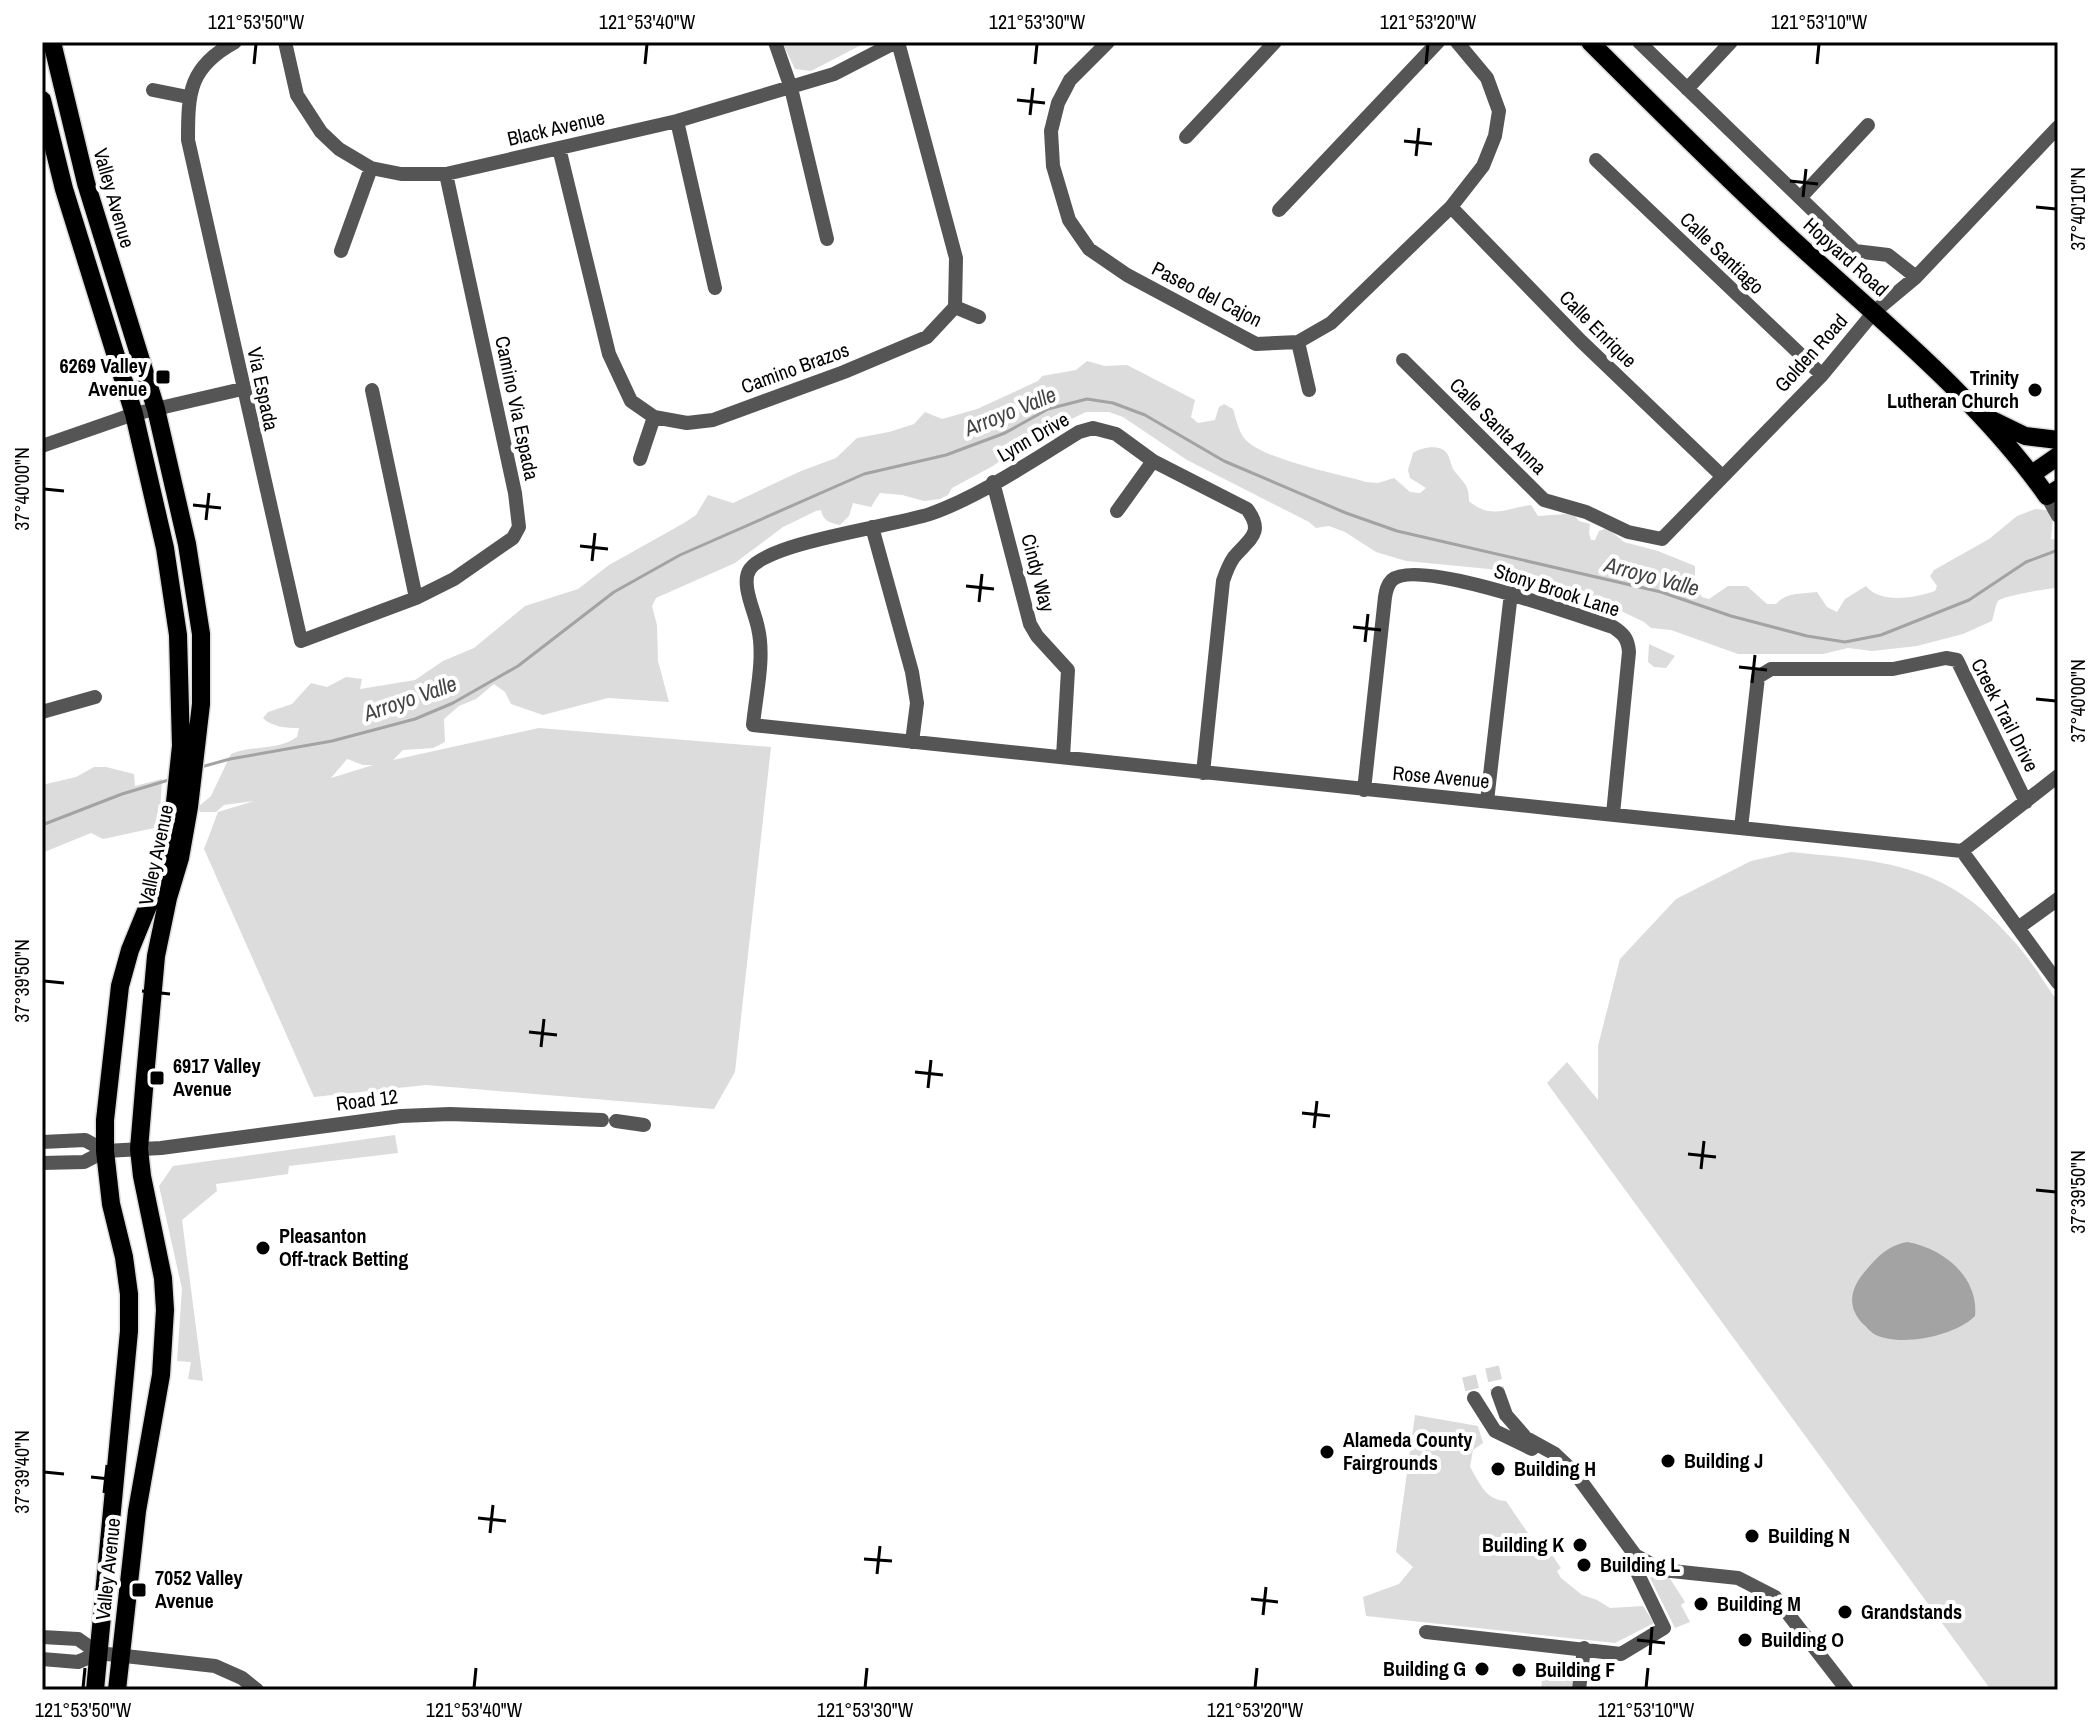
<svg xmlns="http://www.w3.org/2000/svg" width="2100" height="1732" viewBox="0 0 2100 1732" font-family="'Archivo Narrow',sans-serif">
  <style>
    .green { fill: #dcdcdc; fill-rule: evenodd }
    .water { fill: #a3a3a3 }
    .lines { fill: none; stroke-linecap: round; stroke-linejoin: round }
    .stream { stroke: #a3a3a3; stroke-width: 3 }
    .minor-tunnel { stroke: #d9d9d9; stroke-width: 14; stroke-dasharray: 14 7; stroke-linecap: butt }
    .major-casing { stroke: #dbdbdb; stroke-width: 21 }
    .minor { stroke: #555; stroke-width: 14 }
    .major { stroke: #000; stroke-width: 18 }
    .ticks { fill: none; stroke: #000; stroke-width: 3 }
    .poi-dot { fill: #000; stroke: #fff; stroke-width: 3 }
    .labels { text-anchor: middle; stroke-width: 8; stroke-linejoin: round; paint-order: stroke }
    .street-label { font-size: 20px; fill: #000; stroke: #fff }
    .poi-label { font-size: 20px; font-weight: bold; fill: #000; stroke: #fff; text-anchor: start }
    .water-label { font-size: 22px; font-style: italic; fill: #444; stroke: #fff }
    .neatline { fill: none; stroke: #000; stroke-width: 3 }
    .ticks-label { font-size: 20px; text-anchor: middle; fill: #000 }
  </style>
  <rect width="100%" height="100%" fill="#fff"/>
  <!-- green -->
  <path class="green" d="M782,42H867L811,71L795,69Z
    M1087,361L1105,366L1127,365L1195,400L1191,417L1198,423L1215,420L1219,407L1224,404L1233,409C1236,418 1238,430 1244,438C1260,459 1339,474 1366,482L1378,483L1394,478L1410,492L1420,493L1426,488L1410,478L1408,470L1413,453C1422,447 1442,443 1448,455C1451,461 1451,468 1456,473C1465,484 1469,486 1469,501C1491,520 1507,508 1531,505L1538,516L1566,514L1575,516L1579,521L1590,524L1589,533L1591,540H1595L1599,531L1607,528L1624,542L1658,551L1695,566V585L1702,597L1709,599L1728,586H1747L1767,604H1776C1786,592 1802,594 1817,592L1827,607L1837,612L1845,599L1866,586C1880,604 1915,598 1935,591L1937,586L1930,576L1934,570L1989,539L2017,516L2035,509L2047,510L2053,518L2051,539L2058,540V588C2050,588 2002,596 1998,601C1995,606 1994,615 1992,621L1963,634L1917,646L1872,651L1848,648L1823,654H1738L1671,630L1651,628L1644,622L1613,607L1557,586L1489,569L1406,561L1376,552L1345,532L1329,526L1316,528L1309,522L1187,460L1123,417L1109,412H1086L1059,425L1034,444L1010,453L993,466L952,488L948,495L940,499L924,501L902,495L880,493L871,507L853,503L849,516L840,525C830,523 823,521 821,510L816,511L783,527L735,563L656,598L652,606L657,625L658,661L669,702L608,698L543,715L511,704L505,692L494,684L476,699L459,706L444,719L445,742L433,748L403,750L393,760L539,728L771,747L735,1072L714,1109L426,1085L314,1097L204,849L218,812L254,801L224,805L216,812H200L198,807L211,796L231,754C252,745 277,751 297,737L299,728C287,728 271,727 263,718L268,712L292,704L311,683L327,687L346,677L362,679L360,689L415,680L443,661L474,648L525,606L578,589L609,565L684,523L696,515L708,495L733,503L801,471L836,458L857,438L889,432L914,424L925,412L942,419L977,409L1038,381L1042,376L1076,370ZM347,759L363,765H373L331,778Z
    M1649,644L1675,656L1666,668L1654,667L1648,662Z
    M94,767H106L134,774L135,786L162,779L159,827L103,839L91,833L42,853V785L76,777Z
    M1791,852C1883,861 1945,863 2011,938C2029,957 2043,981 2058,1002V1690H1991L1547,1083L1567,1062L1598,1100V1046L1620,959L1676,899L1751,861Z
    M395,1135L398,1153L289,1166L288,1174L216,1184L217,1191L182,1220L203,1381L188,1379L191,1362L177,1361L182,1289L159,1186L173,1166Z
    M1415,1415L1478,1426L1483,1443L1473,1450L1470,1467C1480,1483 1485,1500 1506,1501L1545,1558L1552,1555L1561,1568L1557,1571L1561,1578L1582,1595L1597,1600L1610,1608L1643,1606L1654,1623L1615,1643L1366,1616L1363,1597L1399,1584L1413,1567L1396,1552Z
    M1658,1574L1669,1577L1685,1602L1681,1605L1690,1622L1675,1628L1650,1578Z
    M1543,1670L1574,1672L1573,1690H1541Z"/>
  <!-- water -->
  <path class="water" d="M1907,1242C1943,1248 1979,1277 1975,1316C1955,1336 1902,1347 1876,1335C1871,1333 1866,1326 1862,1323C1845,1304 1852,1286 1867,1269C1878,1256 1889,1245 1907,1242Z"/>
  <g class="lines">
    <!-- stream -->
    <path class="stream" d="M201,767L230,759L332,741L415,719L453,703L518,666L614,592L680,555L864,474L946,455L1005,433L1048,409L1087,399L1113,403L1145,415L1224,461L1346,513L1397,531L1661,592L1731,616L1807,636L1845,642L1881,635L1969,600L2026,562L2058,550
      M42,825L122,794L172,779"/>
    <!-- minor-tunnel -->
    <path class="minor-tunnel" d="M1492,1367L1498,1393
      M1469,1376L1474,1398"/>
    <!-- major casing -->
    <g class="major-casing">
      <path id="major" d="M52,42L86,183L156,409L187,544L201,634V704L189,807L180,858L168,898L156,956L145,1077L139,1149L142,1176L163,1278L165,1310L161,1375L137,1511L117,1690
        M1590,42C1656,108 1722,174 1790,237C1876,316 1980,400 2047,496L2058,489
        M42,100L64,189L134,414L165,548L178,635L181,746L174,812L159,879L130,950L120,986L105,1120V1151L111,1204L124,1257L129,1294V1331L95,1690
        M1986,417L2025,436L2058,440
        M2032,474L2058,456"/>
    </g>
    <!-- minor -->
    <path class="minor" d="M235,42C189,67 188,92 188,140L301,641L416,598L454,579L513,538L519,527L515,493L446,174
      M285,42L297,95L321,132L339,149L371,168L401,174H446L677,121L834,74L896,42
      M775,42L791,88L827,239
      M1108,42L1070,80L1058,103L1051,131L1053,166L1069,220L1089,249L1127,275L1256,344L1298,342L1331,323L1451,207L1483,166L1495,136L1499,111L1487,78L1457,42
      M1639,42L1855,251L1888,255L1916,277
      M1687,89L1731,42
      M153,90L188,97
      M677,121L715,288
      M1186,137L1275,42
      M559,148L609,354L631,401L654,417L687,423L713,420L844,372L927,337L955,307L956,258L898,42
      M1596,160L1822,375
      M1800,198L1868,125
      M1451,207L1581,341L1721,475
      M1279,210L1438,42
      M341,251L371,168
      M955,307L979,317
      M1298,342L1309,390
      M1403,360L1544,500L1586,512L1628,532L1662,539L1822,375L1874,312L1916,277L2058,127
      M372,390L416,598
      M42,446L134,414L242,389
      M640,459L654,417
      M993,482L1030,624L1037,636L1068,670L1063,757
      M2047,496L2058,516
      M1117,511L1153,461
      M872,527L912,672L917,703L912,742
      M42,712L95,697
      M1203,773L1223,581C1226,572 1229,564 1234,557C1249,539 1265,533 1247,509L1153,461L1116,434L1093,428L1079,432C1035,459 979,497 930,514C894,526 769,542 750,569C740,583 755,612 758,628C765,658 756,694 753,725C1156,768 1559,809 1962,851L2058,983
      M1364,790L1385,597C1386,591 1387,585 1392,580C1418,557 1578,616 1613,627C1624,634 1628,639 1629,652L1613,814
      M1487,801L1511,593
      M1741,828L1758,677L1771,669H1893L1946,658L1957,660L2026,802
      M1962,851L2058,776
      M2018,928L2058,899
      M616,1121L644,1125
      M42,1142L85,1140L105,1151
      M42,1163L84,1162L105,1151L161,1148L401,1116L450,1114L602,1120
      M1498,1393L1506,1415L1526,1438L1555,1454L1575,1473L1635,1555L1662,1570L1738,1578L1775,1597L1847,1690
      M1474,1398L1495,1431L1532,1449
      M1426,1632L1621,1654L1664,1628L1635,1568V1555
      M42,1637L78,1639L98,1653L215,1666L242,1678L257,1690
      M42,1659L78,1662L98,1653
      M1579,1690L1584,1648"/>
    <!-- major -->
    <use href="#major" class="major"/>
  </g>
  <!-- ticks -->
  <path class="ticks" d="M254,64L256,44M645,64L647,44M1035,64L1037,44M1426,64L1428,44M1817,64L1819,44M1017,100L1045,103M1030,115L1033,88M1404,141L1432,144M1416,156L1419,128M1790,181L1818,184M1803,197L1806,169M2036,207L2056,209M44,489L64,491M193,505L221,508M206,520L209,493M580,546L608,549M592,561L595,533M966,586L994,589M979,602L982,574M1353,627L1381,630M1365,642L1368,614M1739,667L1767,670M1752,683L1755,655M2036,699L2056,701M44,981L64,983M142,991L170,994M155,1007L158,979M529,1032L557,1035M541,1047L544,1019M915,1072L943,1075M928,1088L931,1060M1302,1113L1330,1116M1314,1128L1317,1101M1688,1154L1716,1157M1701,1169L1704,1141M2036,1190L2056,1192M44,1472L64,1474M91,1477L119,1480M104,1493L107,1465M478,1518L506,1521M490,1533L493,1505M864,1559L892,1561M877,1574L880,1546M1251,1599L1278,1602M1263,1615L1266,1587M1637,1640L1665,1643M1650,1655L1652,1627M83,1688L85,1668M474,1688L476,1668M865,1688L867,1668M1255,1688L1257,1668M1646,1688L1648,1668"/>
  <!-- markers -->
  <g class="poi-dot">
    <rect x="155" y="369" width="16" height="16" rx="4"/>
    <circle cx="2035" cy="390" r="8"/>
    <rect x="149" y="1070" width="16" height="16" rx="4"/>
    <circle cx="263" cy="1248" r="8"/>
    <circle cx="1327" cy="1452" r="8"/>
    <circle cx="1668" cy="1461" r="8"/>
    <circle cx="1498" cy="1469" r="8"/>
    <circle cx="1752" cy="1536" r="8"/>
    <circle cx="1580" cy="1545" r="8"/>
    <circle cx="1584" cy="1565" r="8"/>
    <rect x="131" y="1582" width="16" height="16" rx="4"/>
    <circle cx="1701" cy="1604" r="8"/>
    <circle cx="1845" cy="1612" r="8"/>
    <circle cx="1745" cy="1640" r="8"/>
    <circle cx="1482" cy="1669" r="8"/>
    <circle cx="1519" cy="1670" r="8"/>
  </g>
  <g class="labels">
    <!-- street labels -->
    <g class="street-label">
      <text transform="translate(556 128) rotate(-13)" y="7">Black Avenue</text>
      <text transform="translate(114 198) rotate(74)" y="7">Valley Avenue</text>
      <text transform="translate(1722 253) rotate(44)" y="7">Calle Santiago</text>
      <text transform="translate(1846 257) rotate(42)" y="7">Hopyard Road</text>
      <text transform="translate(1207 294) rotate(27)" y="7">Paseo del Cajon</text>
      <text transform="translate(1598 329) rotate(45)" y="7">Calle Enrique</text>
      <text transform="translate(1811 353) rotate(-48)" y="7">Golden Road</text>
      <text transform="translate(795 368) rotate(-20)" y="7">Camino Brazos</text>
      <text transform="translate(263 389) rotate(78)" y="7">Via Espada</text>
      <text transform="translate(517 408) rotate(78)" y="7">Camino Via Espada</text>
      <text transform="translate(1498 426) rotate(45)" y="7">Calle Santa Anna</text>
      <text transform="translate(1033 437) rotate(-30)" y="7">Lynn Drive</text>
      <text transform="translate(1038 573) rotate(75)" y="7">Cindy Way</text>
      <text transform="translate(1557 590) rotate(18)" y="7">Stony Brook Lane</text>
      <text transform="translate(2005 715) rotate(63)" y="7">Creek Trail Drive</text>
      <text transform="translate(1441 777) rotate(5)" y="7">Rose Avenue</text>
      <text transform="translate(156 855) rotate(-78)" y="7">Valley Avenue</text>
      <text transform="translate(367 1100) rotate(-7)" y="7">Road 12</text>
      <text transform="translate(108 1569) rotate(-84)" y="7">Valley Avenue</text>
    </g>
    <!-- poi labels -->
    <g class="poi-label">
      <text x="147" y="373" text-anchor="end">6269 Valley<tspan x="147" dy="23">Avenue</tspan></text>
      <text x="2019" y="385" text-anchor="end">Trinity<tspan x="2019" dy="23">Lutheran Church</tspan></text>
      <text x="173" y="1073">6917 Valley<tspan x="173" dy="23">Avenue</tspan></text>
      <text x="279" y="1243">Pleasanton<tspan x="279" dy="23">Off-track Betting</tspan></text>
      <text x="1343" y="1447">Alameda County<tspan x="1343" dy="23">Fairgrounds</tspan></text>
      <text x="1684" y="1468">Building J</text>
      <text x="1514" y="1476">Building H</text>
      <text x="1768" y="1543">Building N</text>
      <text x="1564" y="1552" text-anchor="end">Building K</text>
      <text x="1600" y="1572">Building L</text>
      <text x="155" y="1585">7052 Valley<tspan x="155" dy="23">Avenue</tspan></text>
      <text x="1717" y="1611">Building M</text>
      <text x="1861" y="1619">Grandstands</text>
      <text x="1761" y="1647">Building O</text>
      <text x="1466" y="1676" text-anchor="end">Building G</text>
      <text x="1535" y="1677">Building F</text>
    </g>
    <!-- water labels -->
    <g class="water-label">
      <text transform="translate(1010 411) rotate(-22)" y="8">Arroyo Valle</text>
      <text transform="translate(1652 576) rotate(15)" y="8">Arroyo Valle</text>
      <text transform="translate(410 698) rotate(-19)" y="8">Arroyo Valle</text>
    </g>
  </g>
  <!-- border -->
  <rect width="2100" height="1732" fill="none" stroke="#ffffff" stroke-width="88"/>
  <rect x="44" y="44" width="2012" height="1644" class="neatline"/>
  <g class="ticks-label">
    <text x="256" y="29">121°53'50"W</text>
    <text x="647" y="29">121°53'40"W</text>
    <text x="1037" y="29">121°53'30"W</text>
    <text x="1428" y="29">121°53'20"W</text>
    <text x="1819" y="29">121°53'10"W</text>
    <text transform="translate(2078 209) rotate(-90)" y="7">37°40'10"N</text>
    <text transform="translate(22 489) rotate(-90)" y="7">37°40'00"N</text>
    <text transform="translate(2078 701) rotate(-90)" y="7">37°40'00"N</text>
    <text transform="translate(22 981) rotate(-90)" y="7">37°39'50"N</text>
    <text transform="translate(2078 1192) rotate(-90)" y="7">37°39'50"N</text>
    <text transform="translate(22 1472) rotate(-90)" y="7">37°39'40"N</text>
    <text x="83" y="1717">121°53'50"W</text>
    <text x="474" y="1717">121°53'40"W</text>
    <text x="865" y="1717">121°53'30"W</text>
    <text x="1255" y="1717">121°53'20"W</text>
    <text x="1646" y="1717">121°53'10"W</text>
  </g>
</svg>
